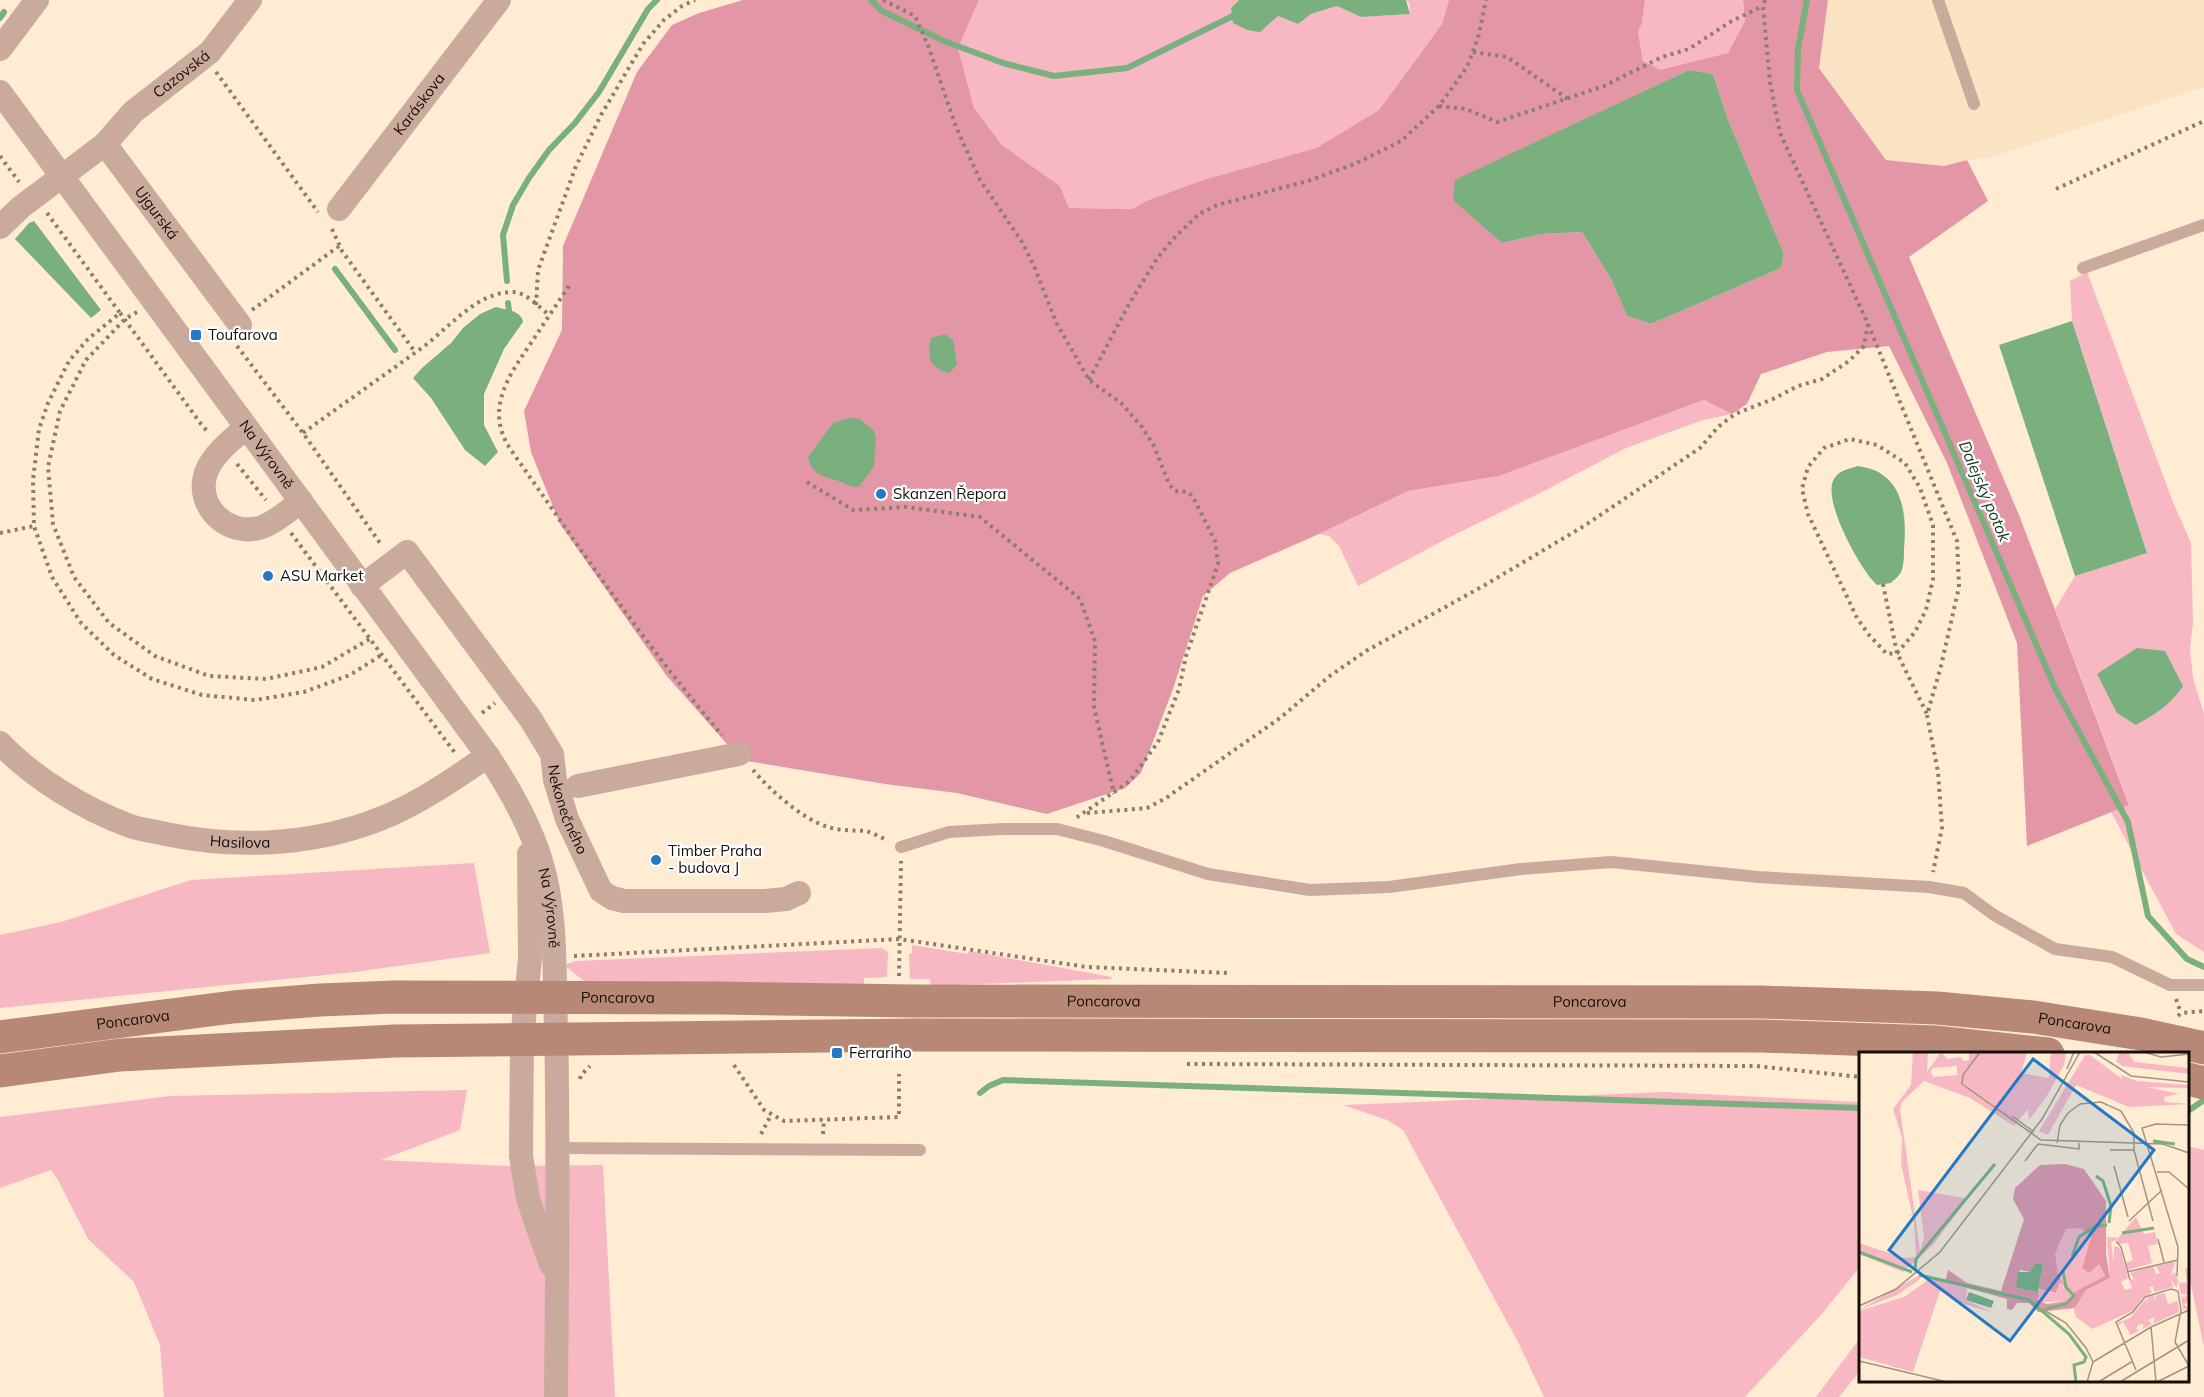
<svg xmlns="http://www.w3.org/2000/svg" width="2204" height="1397" viewBox="0 0 2204 1397" font-family="Mulish,sans-serif">
  <style>
    .built { fill: #fae3c2 }
    .green { fill: #f7b8c3 }
    .forest { fill: #e396a5; fill-rule: evenodd }
    .water { fill: #79b07d }
    .lines { fill: none; stroke-linecap: round; stroke-linejoin: round }
    .stream { stroke: #79b07d; stroke-width: 6 }
    .path { stroke: #8b7e6d; stroke-width: 4; stroke-dasharray: 3 4.5; stroke-linecap: butt }
    .lane { stroke: #cbaa9e; stroke-width: 12 }
    .street { stroke: #cbaa9e; stroke-width: 24 }
    .secondary { stroke: #b78876; stroke-width: 33 }
    .poi-dot { fill: #2478c6; stroke: #fff; stroke-width: 2 }
    .labels { text-anchor: middle; stroke-width: 4.5; stroke-linejoin: round; paint-order: stroke }
    .street-label { font-size: 15px; fill: #160f07; stroke: #fff }
    .poi-label { font-size: 15px; fill: #160f07; stroke: #fff; text-anchor: start }
    .water-label { font-size: 16px; font-style: italic; fill: #103816; stroke: #fff }
    .inset-river { fill: none; stroke: #79b07d; stroke-width: 3 }
    .inset-road { fill: none; stroke: #a29481; stroke-width: 1.5 }
    .view { fill: #2478c6; fill-opacity: 0.15; stroke: #2478c6; stroke-width: 3 }
    .inset-edge { fill: none; stroke: #160f07; stroke-width: 3 }
  </style>
  <rect width="100%" height="100%" fill="#ffecd2"/>
  <!-- built -->
  <path class="built" d="M1828,0H2204V87L1992,157L1967,160L1944,166L1886,160L1819,68Z"/>
  <!-- green -->
  <path class="green" d="M979,0H1239L1231,8L1278,16L1298,24L1311,14L1337,6L1361,17L1410,14L1409,3L1406,0H1449L1442,24L1379,110L1316,148L1203,180L1146,201L1132,209L1069,208L1060,186L1002,145L974,108L958,48Z
    M1645,0H1743L1745,21L1728,53L1660,71L1643,61L1638,32L1642,23Z
    M2087,272L2173,502L2191,543L2193,623L2190,649L2193,678L2204,714V952L2176,934L2111,812L2129,804L2055,609L2075,576L2147,552L2072,321L2070,281Z
    M1704,400L1732,414L1703,420L1626,448L1542,492L1452,536L1358,586L1339,546L1329,536L1319,534L1408,491L1499,476Z
    M474,863L490,953L355,972L0,1008V935L61,922L191,880Z
    M912,945L968,954L969,951L1112,977L1111,979L931,986L930,979H910L909,954L912,953Z
    M882,948L888,952L887,977L864,978V985H603L584,981L564,965L576,961Z
    M467,1090L460,1130L381,1160L509,1166L603,1165L615,1397H164L160,1345L134,1282L88,1239L58,1180L51,1170L0,1188V1117L170,1096Z
    M1664,1092L1860,1102V1267L1820,1316L1745,1397H1544L1519,1344L1403,1130L1387,1120L1343,1105Z
    M2188,1146L2204,1150V1347L2188,1271Z
    M1860,1338V1371L1839,1397H1816Z"/>
  <!-- forest -->
  <path class="forest" d="M743,0H979L958,48L974,108L1002,145L1060,186L1069,208L1132,209L1146,201L1203,180L1316,148L1379,110L1442,24L1449,0H1645L1642,23L1638,32L1643,61L1660,70L1728,53L1745,21L1743,0H1828L1819,68L1886,160L1944,166L1967,160L1988,201L1909,257L2019,515L2129,805L2027,846L2017,643L1947,463L1889,346L1827,352L1761,374L1747,404L1732,414L1704,400L1499,476L1408,491L1319,534L1230,573L1203,596L1173,689L1141,773L1125,788L1047,814L957,793L885,784L741,760L666,675L560,524L531,452L524,411L562,330L563,246L637,72L672,25L699,13ZM1689,70L1713,74L1727,117L1784,254L1781,268L1651,324L1627,316L1611,279L1582,232L1542,234L1502,243L1490,232L1455,181Z"/>
  <!-- water -->
  <path class="water" d="M1239,0H1406L1410,14L1361,17L1337,6L1311,14L1298,24L1278,16L1260,32L1247,30L1233,23L1231,8Z
    M1689,70L1713,74L1727,117L1784,254L1781,268L1651,324L1627,316L1611,279L1582,232L1542,234L1502,243L1453,200L1455,180Z
    M34,221L101,310L91,318L15,239L29,223Z
    M496,307C506,310 521,310 523,322L504,349L484,394V425L498,452L485,466L465,450L431,398L413,378L422,368L451,343L463,328L480,314Z
    M2072,321L2147,553L2075,576L1999,345Z
    M945,334L953,340L957,365L949,373L939,370L931,362L929,347L931,338Z
    M849,418L860,419L874,431L876,439L874,466L859,487C847,487 846,483 836,480C821,476 812,474 808,457L833,423Z
    M1858,466C1868,468 1876,469 1884,476C1906,492 1906,525 1904,549C1904,556 1904,566 1901,572C1899,576 1894,580 1891,583L1877,585C1861,571 1821,499 1834,479C1839,470 1849,469 1858,466Z
    M2137,648L2165,651L2183,686C2169,706 2157,713 2136,725L2117,713L2097,674Z"/>
  <g class="lines">
    <!-- stream -->
    <path class="stream" d="M871,0L882,11L944,41L1003,63L1054,76L1127,68L1239,13
      M1807,0L1798,49L1797,90L2055,688L2128,822L2148,916L2187,959L2204,967
      M0,18L4,12
      M335,269L395,350
      M507,281L503,235L513,205L529,178L549,150L575,123L599,92L648,9L657,0
      M505,317L509,311L508,303
      M980,1093L989,1086L1003,1080L1860,1108
      M2188,1111L2204,1100"/>
    <!-- path -->
    <path class="path" d="M883,0L915,16L929,48L956,127L980,180L1022,242L1034,266L1056,322L1089,380L1121,403L1142,427L1154,446L1169,484L1175,491L1188,492L1193,497L1215,541L1218,564L1186,656L1179,689L1158,742L1130,781L1076,818
      M1765,0L1763,6L1770,82L1780,133L1868,324L1957,541L1959,587L1941,666L1927,715L1938,772L1942,828L1933,872
      M1473,52L1507,57L1568,99
      M216,72L318,212
      M1439,106L1466,109L1497,122L1604,86L1662,57L1689,49L1730,22L1763,6
      M0,156L19,182
      M2056,189L2204,121
      M47,213L120,313L88,339L69,361L48,403L39,429L33,480L34,526L52,577L81,623L114,655L152,679L202,695L255,700L304,692L350,675L383,654
      M332,229L342,251L415,352
      M569,286C557,304 545,322 533,340C510,374 483,409 511,450C579,547 645,645 722,735
      M536,305L538,270L576,166L601,115L643,44L664,20L682,6L695,0
      M252,310L339,246L340,248
      M137,312L125,319L86,360L60,411L48,467L53,524L74,577L109,623L155,656L209,676L266,679L322,667L373,637
      M120,313L201,424L208,432
      M237,346L303,433L382,546
      M1089,380L1129,304L1158,257L1176,236L1199,214L1217,205L1308,181L1357,163L1401,141L1439,106L1467,67L1478,38L1486,0
      M303,433C343,404 383,376 423,347C450,327 476,293 511,292C525,291 539,307 549,315
      M237,464L266,500
      M807,482L853,510L906,507L980,517L1080,599L1095,641L1094,707L1114,794
      M0,533L34,526
      M291,533L455,753
      M1883,584L1897,653L1887,654L1869,635L1857,618L1808,514L1802,489L1808,467L1824,448L1850,439L1877,445L1905,463L1920,488L1933,525V579L1926,610L1915,632L1897,653L1927,714
      M482,713L495,703
      M753,770C770,790 802,819 828,827C840,831 853,830 866,831C873,833 881,837 888,841
      M1087,813L1147,808L1166,798L1280,718L1331,675L1366,651L1485,585L1584,526L1700,448L1718,427L1735,414L1773,399L1798,386L1822,379L1849,361L1864,346L1868,324
      M574,956L899,939L1087,967L1227,973
      M899,976L901,861
      M2176,999L2181,1013
      M2178,1016L2181,1013L2204,1011
      M1187,1064L1756,1066L1860,1077
      M734,1065L764,1110L784,1121L899,1117V1074
      M580,1079L581,1075L590,1066
      M761,1134L771,1115
      M823,1134L824,1119"/>
    <!-- lane -->
    <path class="lane" d="M1938,0L1974,104
      M2083,268L2204,225
      M901,847L949,832L1003,829H1057L1104,841L1208,874L1310,890L1389,887L1521,869L1611,862L1758,877L1929,887L1964,893L1994,915L2055,949L2112,957L2170,985H2204
      M557,1148L920,1150"/>
    <!-- street -->
    <g class="street">
      <path d="M0,49L37,0"/>
      <path id="s1" d="M0,92L488,756C509,788 530,824 541,861C557,912 554,975 556,1028C559,1151 557,1274 556,1397"/>
      <path id="s2" d="M105,144L133,112L210,52L250,0"/>
      <path id="s3" d="M339,209L499,0"/>
      <path id="s4" d="M0,227L21,207L105,144L240,325"/>
      <path d="M246,428C233,438 215,453 208,468C191,503 227,539 262,527C276,522 289,510 301,501"/>
      <path id="s5" d="M362,586L407,552L530,718L552,754L555,780L567,819L601,891L612,898L624,901H765L786,899L799,893"/>
      <path id="s6" d="M0,743C33,778 84,809 130,826C141,830 154,831 166,834C241,850 323,845 394,813C427,798 458,776 488,756"/>
      <path d="M578,786L739,754"/>
      <path d="M529,854L530,958L522,1039L521,1156L528,1199L551,1265"/>
    </g>
    <!-- secondary -->
    <g class="secondary">
      <path id="s7" d="M0,1037L233,1007L320,1000L394,997L721,998L913,1001L1761,1002L1937,1008L2033,1017L2141,1034L2204,1048"/>
      <path d="M0,1071L120,1055L395,1041L912,1035L1761,1036L1935,1042L2048,1054"/>
      <path d="M2188,1079L2204,1083"/>
    </g>
  </g>
  <!-- markers -->
  <g class="poi-dot">
    <rect x="190" y="329" width="12" height="12" rx="3"/>
    <circle cx="881" cy="494" r="6"/>
    <circle cx="268" cy="576" r="6"/>
    <circle cx="656" cy="860" r="6"/>
    <rect x="831" y="1047" width="12" height="12" rx="3"/>
  </g>
  <g class="labels">
    <!-- street labels -->
    <g class="street-label">
      <text dy="5" stroke="none"><textPath href="#s2" startOffset="104">Cazovská</textPath></text>
      <text dy="5" stroke="none"><textPath href="#s3" startOffset="132">Karáskova</textPath></text>
      <text dy="5" stroke="none"><textPath href="#s4" startOffset="220">Ujgurská</textPath></text>
      <text dy="5" stroke="none"><textPath href="#s1" startOffset="450">Na Výrovně</textPath></text>
      <text dy="5" stroke="none"><textPath href="#s5" startOffset="363">Nekonečného</textPath></text>
      <text dy="5" stroke="none"><textPath href="#s6" startOffset="267">Hasilova</textPath></text>
      <text dy="5" stroke="none"><textPath href="#s1" startOffset="990">Na Výrovně</textPath></text>
      <text dy="5" stroke="none"><textPath href="#s7" startOffset="620">Poncarova</textPath></text>
      <text dy="5" stroke="none"><textPath href="#s7" startOffset="1106">Poncarova</textPath></text>
      <text dy="5" stroke="none"><textPath href="#s7" startOffset="1592">Poncarova</textPath></text>
      <text dy="5" stroke="none"><textPath href="#s7" startOffset="134">Poncarova</textPath></text>
      <text dy="5" stroke="none"><textPath href="#s7" startOffset="2078">Poncarova</textPath></text>
    </g>
    <!-- poi labels -->
    <g class="poi-label">
      <text x="208" y="340">Toufarova</text>
      <text x="893" y="499">Skanzen Řepora</text>
      <text x="280" y="581">ASU Market</text>
      <text x="668" y="856">Timber Praha<tspan x="668" dy="17">- budova J</tspan></text>
      <text x="849" y="1058">Ferrariho</text>
    </g>
    <!-- water labels -->
    <g class="water-label">
      <text transform="translate(1985 491) rotate(67)" y="6">Dalejský potok</text>
    </g>
  </g>
  <!-- overview -->
  <g transform="translate(1859 1052)">
    <rect width="330" height="330" fill="#ffecd2"/>
    <path d="M54,0H69L68,20L82,0L88,7L102,5L105,9L110,8V0H168L162,21L190,26L192,0H207L205,13L189,42L170,68L169,57L155,74L111,46L65,29L43,50L41,57L61,198L65,186L59,138L105,146L112,142L74,193L44,220L0,202V191L45,206L57,205L55,170L42,112L43,86L34,57L52,33ZM98,14V23L74,25L72,20L73,16ZM261,0H269L275,10L330,16V22L263,14L257,9ZM226,3H231L263,27L262,23L278,29L330,33V36L288,35L320,42L305,45L306,50L330,52L270,55L217,33L189,83L180,79ZM277,165L285,182L296,180L299,192L289,194L293,211L269,218L266,211L274,208L269,191L259,192V187L252,190L255,211V194L261,196L269,226L262,230L266,238L273,236L270,229L275,227L271,221L294,214L297,222L301,221L297,214L316,210L312,224L316,220L320,231L328,230L326,217L330,215V250L325,252L330,257H324L322,243L325,246L328,243L322,242L319,229L318,236L312,228L314,235L295,240L294,234L290,235L293,240L283,246L275,258L233,277L217,265L215,258L227,238L251,226L248,185L259,186ZM222,175L232,185L223,216L240,212L246,224L218,241H210L213,243L208,249L183,250L178,244L181,237L197,242L201,230L206,238L195,210L196,202L207,177ZM64,221L60,228L38,243L0,258ZM72,226L108,236L107,248L135,261L105,252L81,239L54,320L0,305V259L45,245ZM306,241L309,252L319,249L320,260L294,272L296,265L289,268L293,272L284,277V272L279,273L277,277L281,278L265,286L271,283L269,278L264,270L258,274L259,271L271,266L288,246V253L289,245L295,243V250L297,243Z" fill="#f7b8c3" fill-rule="evenodd"/>
    <path d="M206,112L225,117L247,149V203L251,226L227,238L216,256L179,260L170,251H158L153,258L148,257V247L86,230L89,218L108,231L142,239L165,167L154,147L156,136L181,113ZM222,176L232,185L223,216L230,221L240,212L246,224L214,241L207,238L199,221L196,202L207,177ZM176,212H184L179,240L157,236L161,218L172,220ZM201,230L213,243L208,249L188,252L179,248L180,237L197,241Z" fill="#e396a5" fill-rule="evenodd"/>
    <path d="M176,212H184L179,240L157,236L159,220H171ZM110,240L135,249L132,256L107,248Z" fill="#79b07d"/>
    <path class="inset-river" d="M294,89L316,92M237,124L244,129L252,154L250,171M263,181L295,176M0,200L53,220M213,205L220,185L236,174L248,173M56,217L57,207L136,112M60,223L170,248L210,282L227,305L225,310L215,313L217,330M187,257L207,252L215,244L207,235L204,219"/>
    <path class="inset-road" d="M121,0L104,23L103,32L182,88L304,92L330,101M235,0L272,24L330,30M285,0L302,5L330,2M208,17L215,0M153,64L175,80M198,91L201,73L209,61L221,52L242,50L262,59L275,81V98H251M275,98L294,169M166,109L179,92L220,97V91M255,114L269,165M298,120H310L330,137M270,169L303,138M299,187L305,210M257,189L262,195L271,228M268,220L319,208M318,224L319,195L283,76L297,72L330,73M0,254L37,237L81,200L183,67L221,0M183,257L207,271L227,296L234,310L228,330M292,275L297,330M0,309L88,330M234,310L292,275L330,258M277,318L257,270L274,260L286,245L312,237L319,239L322,258L316,290L330,314M241,329L274,309M261,330L330,288M298,330L330,314"/>
    <path class="view" d="M174,7L295,98L151,289L30,198Z"/>
    <rect width="330" height="330" class="inset-edge"/>
  </g>
</svg>
